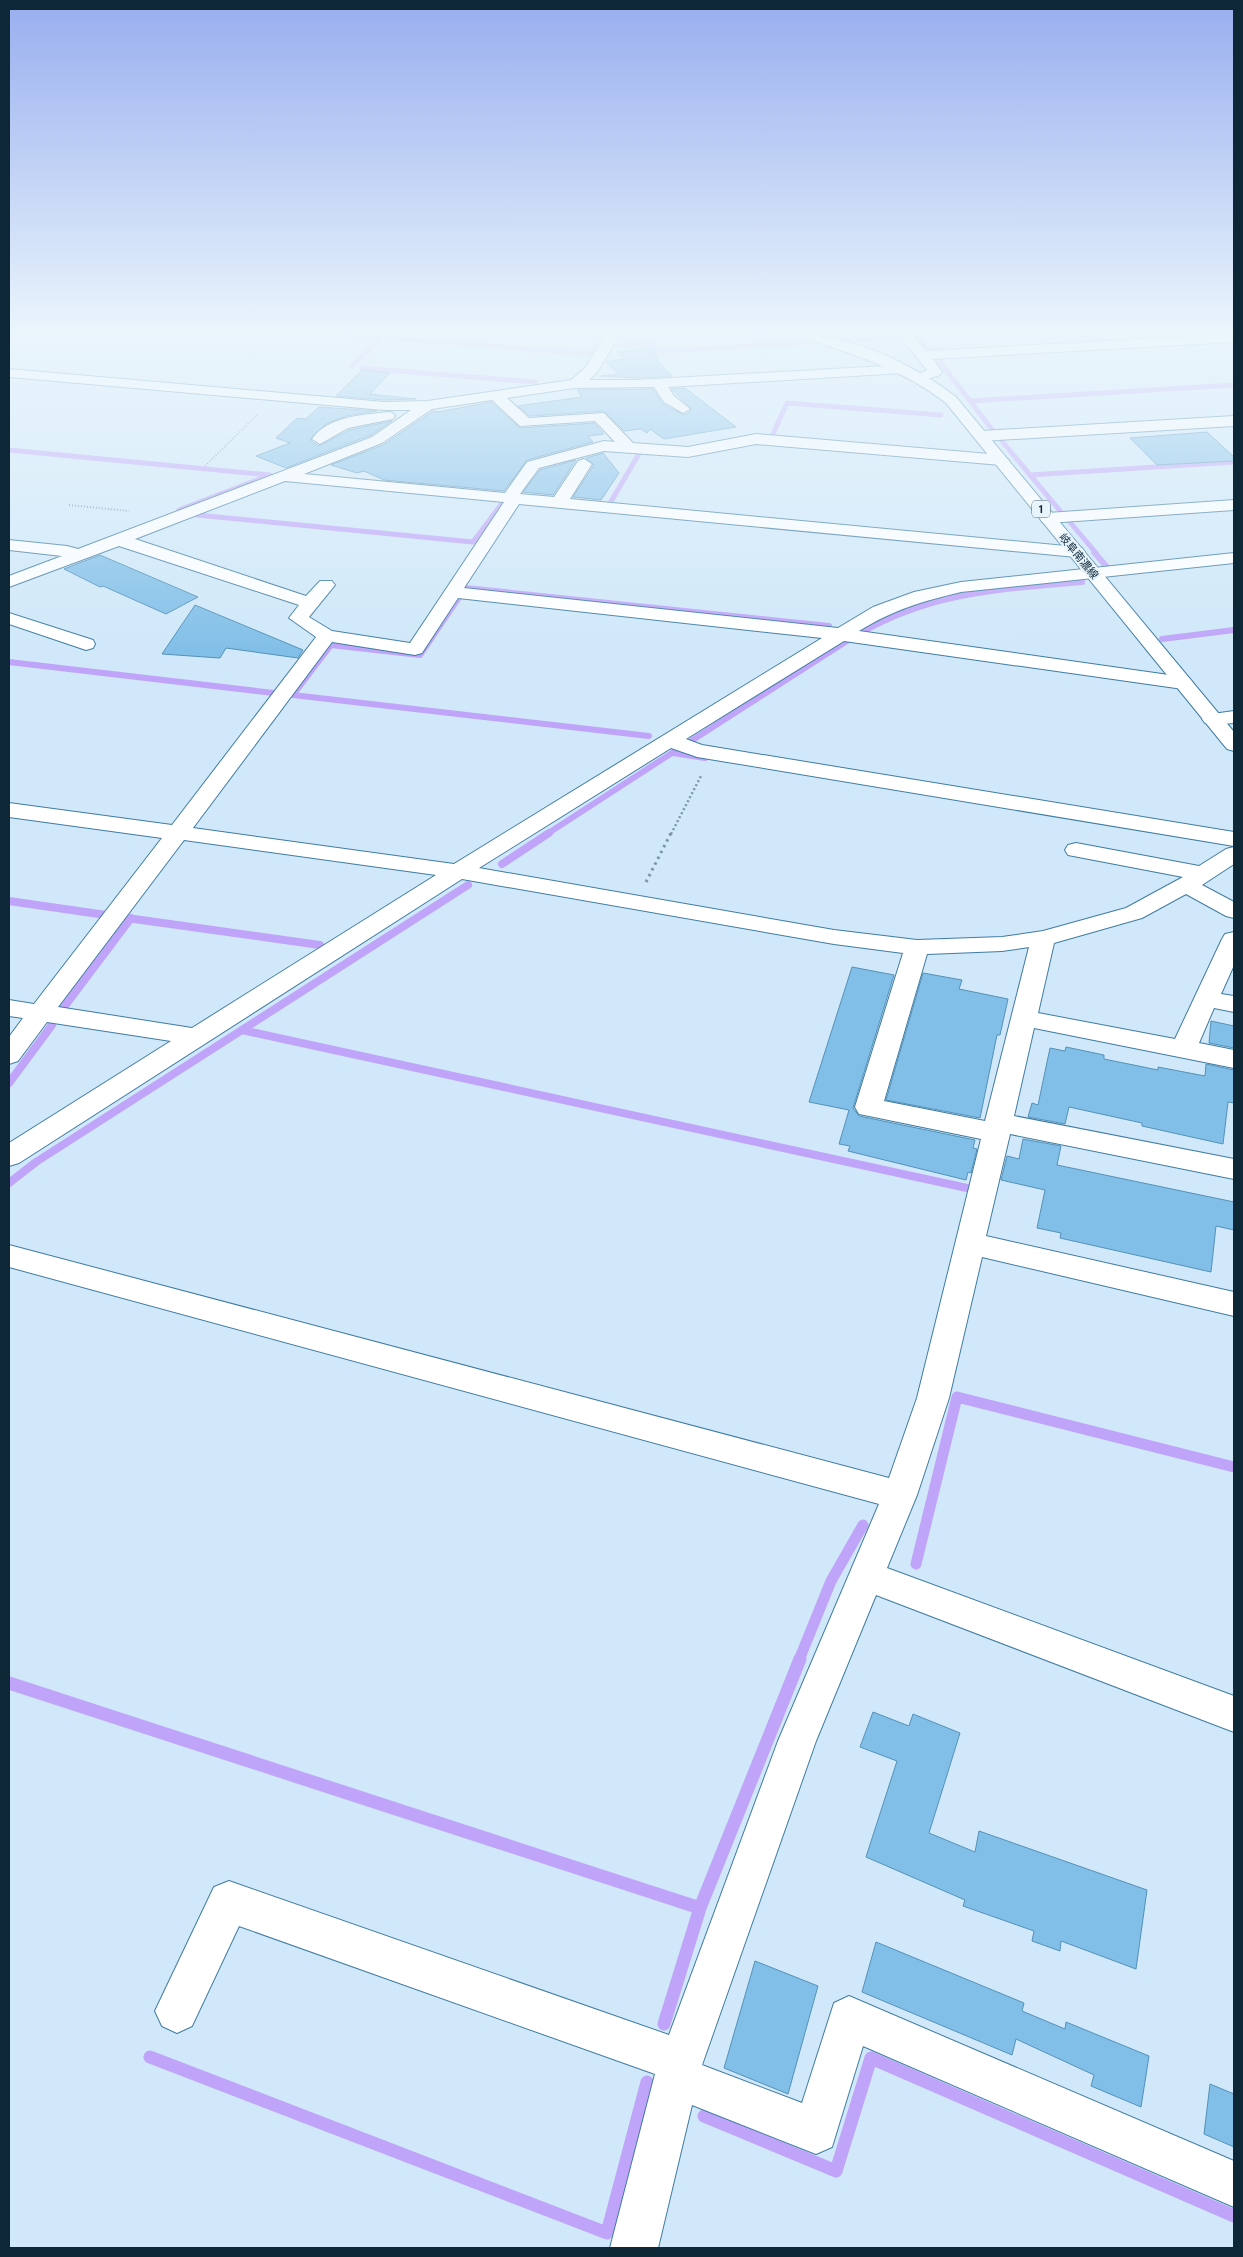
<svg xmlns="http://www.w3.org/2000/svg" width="1243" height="2257" viewBox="0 0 1243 2257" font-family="'Roboto Condensed','Noto Sans JP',sans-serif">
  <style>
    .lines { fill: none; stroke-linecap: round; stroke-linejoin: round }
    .stream-far4 { stroke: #c0a4f9; stroke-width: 5 }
    .stream-far3 { stroke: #c0a4f9; stroke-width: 6 }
    .stream-far2 { stroke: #c0a4f9; stroke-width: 8 }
    .stream-far1 { stroke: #c0a4f9; stroke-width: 11 }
    .stream { stroke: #c0a4f9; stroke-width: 13 }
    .building { fill: #82bfe8; stroke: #5491b8 }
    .minor-casing { stroke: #3f7ca2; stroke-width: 2 }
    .major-casing { stroke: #3f7ca2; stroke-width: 2 }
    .path-far2 { stroke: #7d96a7; stroke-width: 2; stroke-dasharray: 1 2; stroke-linecap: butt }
    .path-far1 { stroke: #7d96a7; stroke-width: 2.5; stroke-dasharray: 2 2.5; stroke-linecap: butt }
    .path { stroke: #7d96a7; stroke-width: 3; stroke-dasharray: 2.5 4; stroke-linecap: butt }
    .minor { fill: #fff; fill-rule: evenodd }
    .major { fill: #fff; fill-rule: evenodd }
    .labels { text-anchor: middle; stroke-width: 4; stroke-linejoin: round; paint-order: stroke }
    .shield { fill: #e8f4fc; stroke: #4f6472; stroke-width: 1 }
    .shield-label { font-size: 11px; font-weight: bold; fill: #0d2737 }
    .far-street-label { font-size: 11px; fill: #0d2737; stroke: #e8f4fc }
  </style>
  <rect width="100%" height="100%" fill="#d0e8f9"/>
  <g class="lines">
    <!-- stream-far4 -->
    <path class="stream-far4" d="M341,334L590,354L596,346H600
      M914,334L927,350H942
      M841,341L903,337
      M615,346L652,345L656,351L804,343
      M936,357L994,432
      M352,366L381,337
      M362,368L535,382
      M970,401L1234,385
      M772,436L787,403L941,415
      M1001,440L1061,512
      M9,450L270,475L179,510
      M1030,475L1234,462
      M609,505L640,452L649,453
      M197,515L473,542L503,502
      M1069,521L1096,553"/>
    <!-- stream-far3 -->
    <path class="stream-far3" d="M1094,552L1106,566
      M466,588L829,626
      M460,596L420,655L331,645L293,695L649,736
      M857,635C930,592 1000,589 1082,582
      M1162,639L1234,630
      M9,662L274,693
      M688,743L850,639
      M673,753L705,758
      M547,834L678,749"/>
    <!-- stream-far2 -->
    <path class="stream-far2" d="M502,864L549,833
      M9,901L106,915
      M127,918L320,945
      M64,1007L131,918
      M242,1030L967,1188
      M9,1083L52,1025
      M9,1183L36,1162L468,885"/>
    <!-- stream-far1 -->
    <path class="stream-far1" d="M916,1564L957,1397L1234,1467
      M799,1660L831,1581L863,1525"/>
    <!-- stream -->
    <path class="stream" d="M9,1683L700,1908
      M664,2024L700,1908L800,1659
      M150,2057L607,2233L647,2082
      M704,2116L836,2171L871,2058L1234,2216"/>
  </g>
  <!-- building -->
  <path class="building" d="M654,348L658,361L672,376L637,378L601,376L619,374L606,362L624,359L618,352Z
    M362,370L390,373L370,394L416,399L384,400L336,396Z
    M685,388L736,427L664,439L650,429L647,433L641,429L624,431L604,411L530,416L518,406L582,397L577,390L653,389L663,404L684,415L691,411V408L671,389Z
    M491,402L520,428L594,423L604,434L588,436L593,442L527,460L504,491L384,480L364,471L357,473L331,465L383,445L433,411L438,412Z
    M319,407L377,411L346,416L326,424L311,438V441L319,446L349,430L392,421L371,435L286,468L256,456L290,443L276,438L297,418L306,419Z
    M1207,432L1234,457V461L1157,465L1130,438Z
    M603,453L619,473L601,500L573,497L594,465L586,458Z
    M576,460L553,495L523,492L540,470Z
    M100,555L198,597L166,614L103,586L100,587L64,569Z
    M195,605L303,650L298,658L226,648L220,658L162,654Z
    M852,967L894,975L853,1108L859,1116L975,1140L973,1148L977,1149L971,1173L968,1172L966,1180L848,1151L850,1146L839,1144L849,1110L809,1102Z
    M923,973L962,980L959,989L1008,999L1000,1035H997L980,1118L886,1100Z
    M1211,1021L1234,1026V1048L1209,1043Z
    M1066,1047L1104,1055V1059L1158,1070V1067L1205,1076L1206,1064L1234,1070V1103L1228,1102L1223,1144L1142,1126V1123L1069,1107L1065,1124L1028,1117L1032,1103L1038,1105L1050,1048L1065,1051Z
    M1023,1139L1061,1146L1057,1165L1234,1202V1230L1216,1226L1211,1272L1060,1238L1061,1233L1037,1228L1045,1190L1001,1180L1007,1156L1019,1159Z
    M873,1712L909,1726L913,1714L960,1733L929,1833L975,1852L979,1831L1147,1890L1136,1969L1061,1941L1060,1951L1032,1941L1034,1931L963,1906L965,1900L866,1857L897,1761L860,1747Z
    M876,1942L1024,2003L1022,2011L1065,2029L1066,2022L1149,2056L1141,2107L1091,2086L1094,2075L1016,2039L1012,2055L862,1992Z
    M755,1961L818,1986L788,2094L724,2068Z
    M1210,2084L1234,2094V2147L1204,2134Z"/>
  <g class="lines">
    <!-- minor casing -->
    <g class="minor-casing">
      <path id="minor" d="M606,334H620L598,371L589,380H637L903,365L910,369L903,373L668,387L674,396L690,409L683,413L664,402L654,387L575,388L507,398L529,418L604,413L633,443L688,447L756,434L1001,455L1009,460L1001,465L756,444L688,457L604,451L539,468L520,494L554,497L578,461L584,459L592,464L570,499L1076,547L1082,548L1085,552L1082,556L1076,557L519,504L464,588L838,628L873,607L914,592L961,582L1234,553V563L961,592C923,601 893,610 859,631L1183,677L1190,679L1193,683L1190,687L1183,689L844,641L686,739L702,745L1234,832V846L697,757L671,748L479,868L834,930L917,940L1002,937L1043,931L1126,908L1183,877L1068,855L1065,850L1068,845L1076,843L1199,866L1226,849L1234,847V864L1202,885L1234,902V918L1226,916L1186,894L1142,918L1054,943L1038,1013L1175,1039L1222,939L1225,934L1234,932V965L1221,994L1234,996V1012L1214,1008L1199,1043L1234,1050V1068L1034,1028L1014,1116L1234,1159V1179L1010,1134L986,1236L1234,1292V1316L982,1257L949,1398L917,1495L887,1568L1234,1696V1732L876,1595L816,1741L702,2065L802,2103L834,2003L849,1996L1234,2161V2207L863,2046L832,2147L816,2154L692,2105L658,2248H610L655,2074L239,1926L192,2026L177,2033L162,2026L155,2011L214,1887L229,1881L669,2035L778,1741L879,1504L9,1267V1245L889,1478L917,1398L981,1139L869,1116L859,1114L855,1107L903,953L834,944L462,879L19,1163L9,1166V1143L171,1041L47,1022L18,1061L9,1064V1037L23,1018L9,1016V1000L34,1004L162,838L9,817V803L172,825L316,637L289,618L299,605L119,546L9,587V576L62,556L9,550V540L67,546L78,549L372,437L411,410H384L9,377V369L384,402L428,401L571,380L585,368ZM492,400L520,426L595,421L615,442L604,441L527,462L505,493L304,474L382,443L432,409ZM285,481L504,502L410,643L332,631L309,617L335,585L332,581H320L306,596L135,539ZM458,598L822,638L454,864L193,828L332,642L415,655L422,653ZM184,840L436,875L192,1028L58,1007ZM1029,947L985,1121L884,1101L927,954L1002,951Z
        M898,334H912L926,351L1232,334H1234V342L933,359L942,372L940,375L921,381L914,377L927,370Z
        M388,412L393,413L395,416L393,419L348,428L320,444L312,439C328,416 363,415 388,412Z
        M1234,416V426L982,441L974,436L982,431Z
        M1234,500V510L1048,523L1042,522L1040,518L1042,514L1048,513Z
        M9,613L93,640L95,644L93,648L86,650L9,624Z
        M1234,711V723L1212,725L1205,723L1202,719L1205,715Z"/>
    </g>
    <!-- major casing -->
    <g class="major-casing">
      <path id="major" d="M797,334C850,334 915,365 956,397L1234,732V751L1227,749L946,403C902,369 852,353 799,337Z"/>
    </g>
    <!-- path-far2 -->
    <path class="path-far2" d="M205,466L258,414
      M69,505L129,511"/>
    <!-- path-far1 -->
    <path class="path-far1" d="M671,834L702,774"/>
    <!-- path -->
    <path class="path" d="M646,882L671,833"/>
    <!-- minor -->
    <use href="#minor" class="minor"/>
    <!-- major -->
    <use href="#major" class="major"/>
  </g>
  <!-- sky -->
  <linearGradient id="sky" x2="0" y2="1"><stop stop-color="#98aeef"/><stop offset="0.51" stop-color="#eaf5fc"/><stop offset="1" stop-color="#eaf5fc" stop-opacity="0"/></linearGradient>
  <rect width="1243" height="650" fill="url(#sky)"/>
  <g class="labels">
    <!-- shield labels -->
    <rect class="shield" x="1032" y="500.5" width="18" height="17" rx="4"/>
    <g class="shield-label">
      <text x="1041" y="513">1</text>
    </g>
    <!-- far-street labels -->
    <g class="far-street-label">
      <text transform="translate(1079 556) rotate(51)" y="4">岐阜南濃線</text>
    </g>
  </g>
  <!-- border -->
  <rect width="1243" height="2257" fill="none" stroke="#0d2737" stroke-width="20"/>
</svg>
